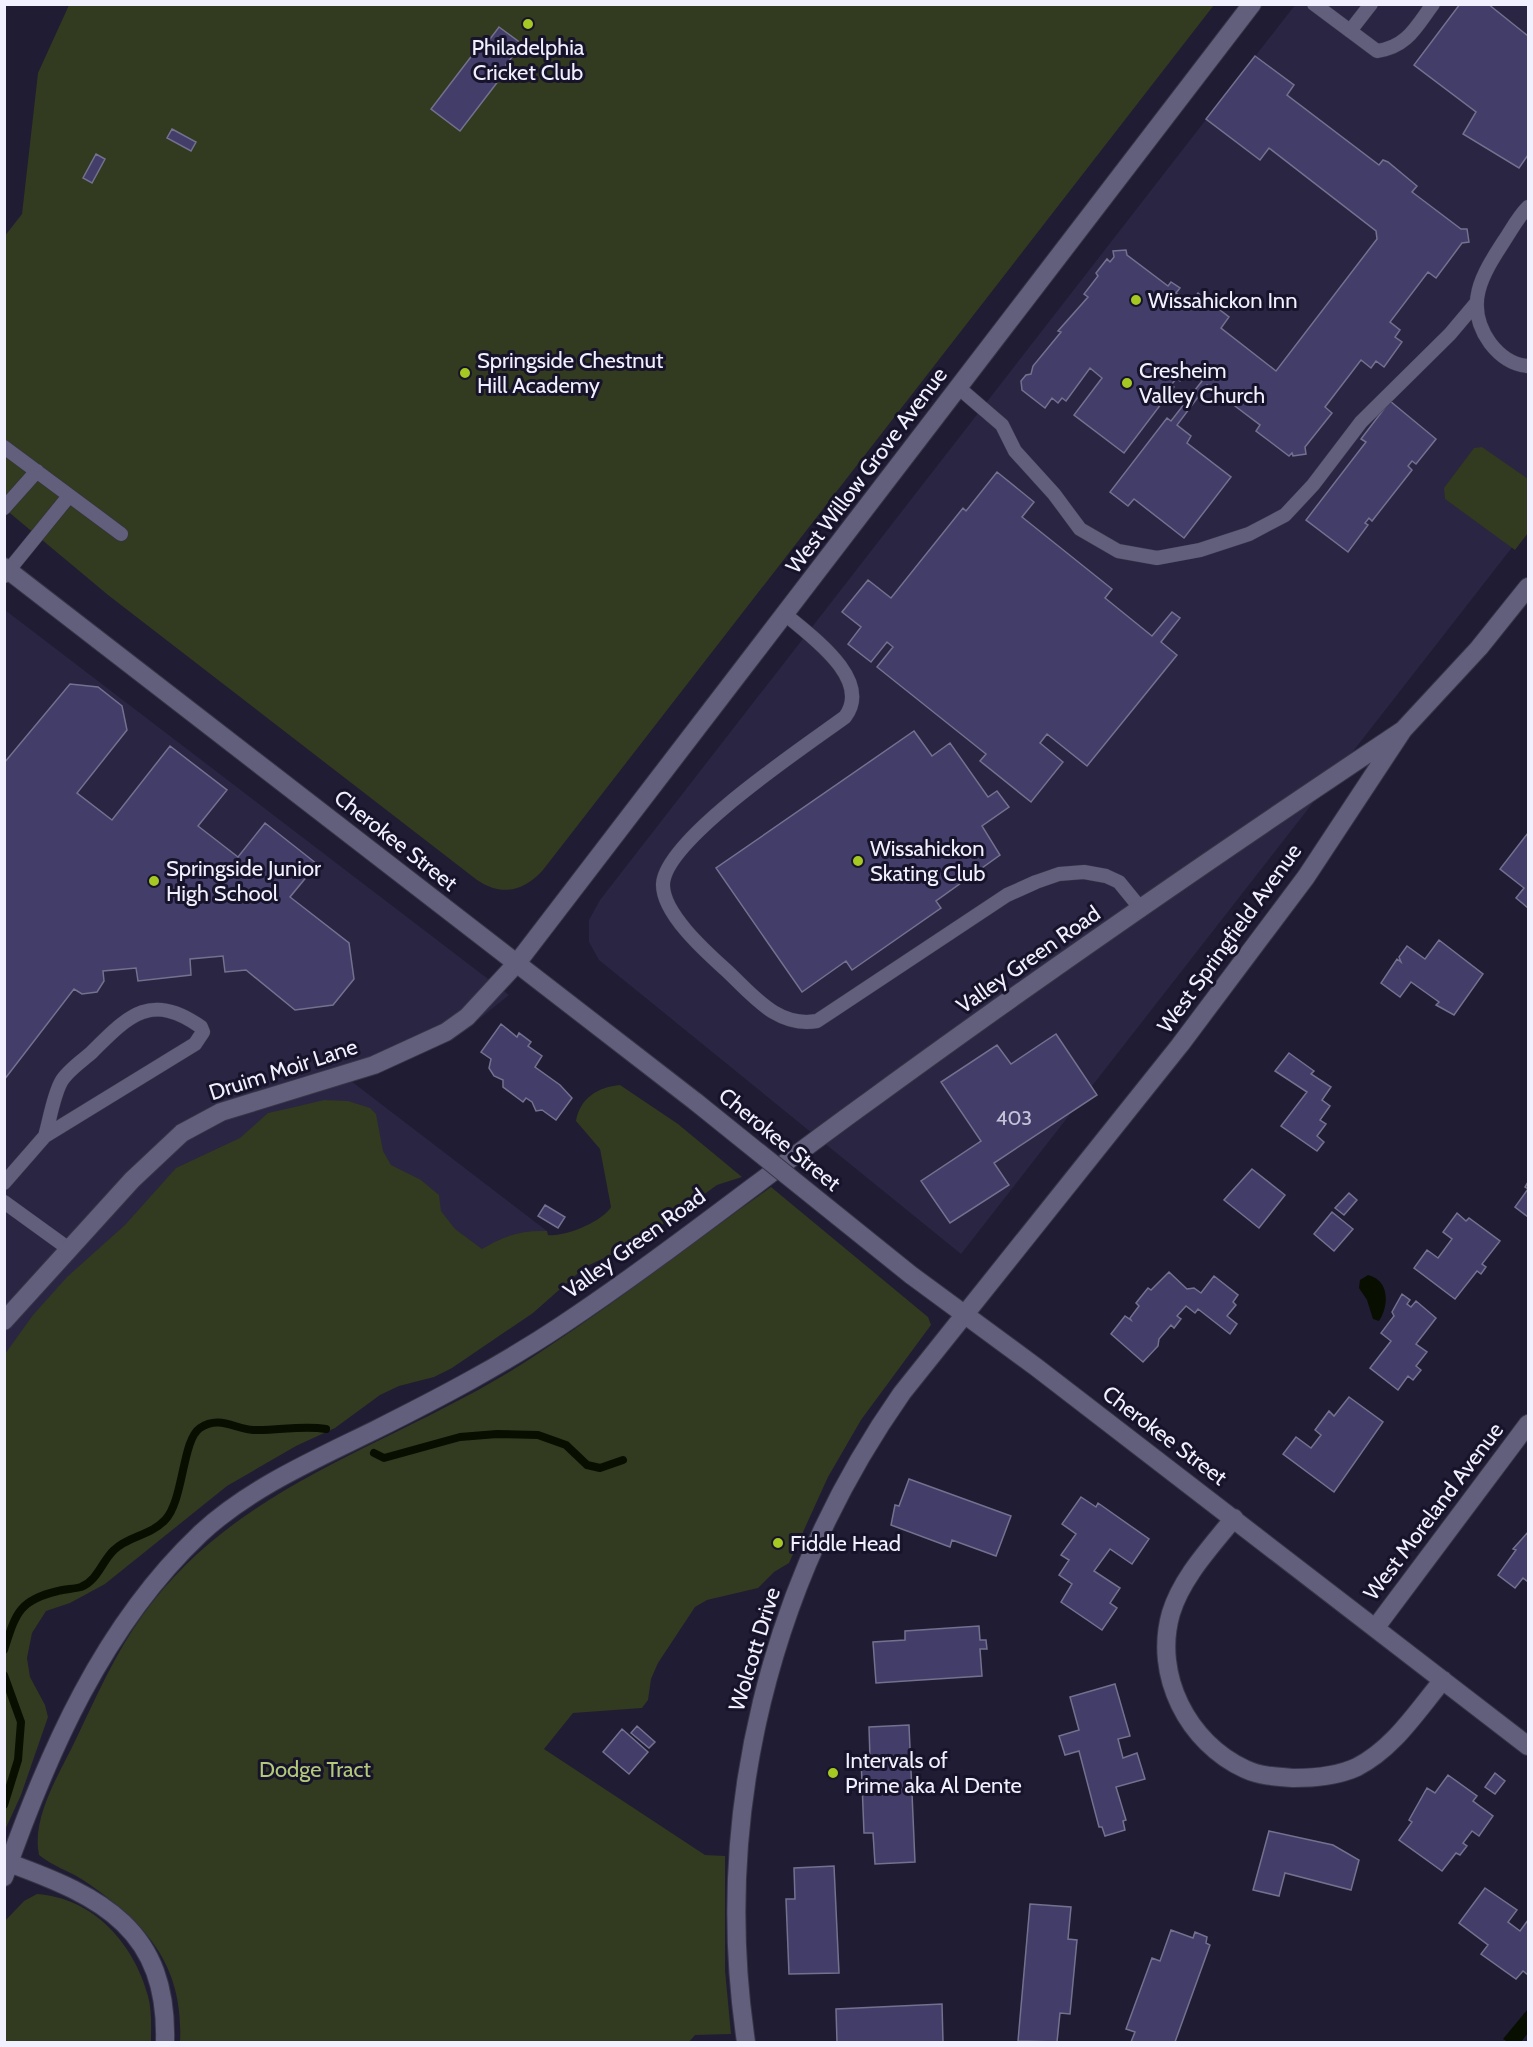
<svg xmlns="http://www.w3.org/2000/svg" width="1533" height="2047" viewBox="0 0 1533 2047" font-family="Cabin,sans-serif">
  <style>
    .built { fill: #292543 }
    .green { fill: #323a1f }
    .water { fill: #090f00 }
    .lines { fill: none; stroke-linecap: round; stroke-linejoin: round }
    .stream { stroke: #090f00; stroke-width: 8 }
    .building { fill: #433d6a; stroke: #73718e; stroke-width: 1.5 }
    .lane-casing { stroke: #373548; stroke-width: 15 }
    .street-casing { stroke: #373548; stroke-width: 20 }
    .lane { stroke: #615f7b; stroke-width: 14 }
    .street { stroke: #615f7b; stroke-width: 18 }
    .street-bridge-casing { stroke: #373548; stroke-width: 20; stroke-linecap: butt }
    .street-bridge { stroke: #615f7b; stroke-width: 18 }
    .poi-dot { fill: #a5c822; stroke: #16132a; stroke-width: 2 }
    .labels { text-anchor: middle; stroke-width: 6; stroke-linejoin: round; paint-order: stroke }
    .number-label { font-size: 20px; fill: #c6c3d9 }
    .poi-label { font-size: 22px; fill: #f1f0fe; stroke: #16132a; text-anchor: start }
    .street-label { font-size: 22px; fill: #f1f0fe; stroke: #16132a }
    .park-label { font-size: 22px; fill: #b2c97a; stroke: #16132a }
  </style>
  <rect width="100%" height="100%" fill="#1f1c34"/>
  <!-- built -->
  <path class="built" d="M1295,5H1528V527L961,1254L599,960L589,942V920L600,900Z
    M5,610L509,995L468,1028L443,1044L391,1068L351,1081L547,1231L210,1341L5,1551Z"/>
  <!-- green -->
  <path class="green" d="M69,5H1214L543,870C524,891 502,897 477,880L108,595L5,509L4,237L22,214L38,73Z
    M1482,447L1528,479V533L1515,550L1445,499L1444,488L1474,448Z
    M620,1085L678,1124L742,1177L717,1185L638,1242L585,1267L533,1313L452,1368L434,1377L399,1386L380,1395L335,1428L296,1446L227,1486L105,1584L70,1603L46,1611L32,1633L27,1658L30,1677L45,1705L48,1717L21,1795L5,1830V1354L33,1315L67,1277L125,1225L176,1168L240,1138L268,1113L299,1106L324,1100L348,1101L370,1108L376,1114L383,1151L391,1165L421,1180L439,1195L441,1211L455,1229L482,1249C504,1236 521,1230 547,1231L548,1235C565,1237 602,1222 611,1207L600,1149L576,1121C580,1098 598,1087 620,1085Z
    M771,1187L928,1317L931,1325L861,1420L828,1477L789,1563L774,1572L758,1588L707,1600L695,1607L658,1663L651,1679L648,1700L642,1708L573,1713L544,1749L705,1855L725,1856V1970L731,2034L695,2035L689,2042H180C184,1964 145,1922 83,1880C69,1871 52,1866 39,1855C31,1817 60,1773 76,1739C96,1697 115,1654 142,1616C237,1483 391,1447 522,1364C608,1309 688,1246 771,1187Z
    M37,1894C94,1898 134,1944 148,1996C152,2010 151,2028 151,2042H5V1921L24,1901Z"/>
  <!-- water -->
  <path class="water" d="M1368,1275C1390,1280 1389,1306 1379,1321L1373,1319L1367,1300L1359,1288L1360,1280Z
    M1527,2010L1528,2033L1521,2042H1508L1503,2039Z"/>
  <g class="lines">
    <!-- stream -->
    <path class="stream" d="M374,1453L384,1458L460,1437L497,1434L538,1435L566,1445L587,1465L600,1468L623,1460
      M4,1650C16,1613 19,1600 58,1591C65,1589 74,1589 81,1587C98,1580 102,1561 114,1550C128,1536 150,1536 165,1520C184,1500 182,1440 200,1428C219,1415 235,1429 253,1430C278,1431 301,1425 326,1429
      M4,1675L21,1722L18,1760L4,1805"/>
  </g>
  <!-- building -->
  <path class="building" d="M1460,4H1488L1528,36V155L1519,168L1463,134L1476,112L1414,65Z
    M499,27L522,44L506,65L509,67L460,131L431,109L480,45L484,47Z
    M1255,56L1294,85L1287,95L1379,165L1383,160L1388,162L1417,186L1412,192L1461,229H1467L1469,242L1462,243L1436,278L1428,272L1390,322L1400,330L1395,337L1402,342L1384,367L1376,361L1371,368L1361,360L1325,407L1332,413L1305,447L1306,454L1293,456L1292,453L1289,456L1256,431L1260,425L1207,385L1177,425L1191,436L1187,443L1231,477L1184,538L1134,499L1128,506L1110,492L1167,418L1171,421L1202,381L1189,370L1180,381L1177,378L1171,385L1174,387L1124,453L1074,415L1102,378L1090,368L1066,401L1062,398L1058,403L1052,398L1045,408L1022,390L1021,381L1026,375L1031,374L1033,366L1061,332L1058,331L1088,297L1084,294L1098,276L1096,273L1107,259L1110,262L1114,257L1113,251L1126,250L1127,255L1168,286L1171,282L1180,288L1176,293L1190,304L1198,293L1229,317L1221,328L1276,371L1377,239L1376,231L1269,148L1260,160L1206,119Z
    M172,129L196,142L191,151L167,138Z
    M96,154L105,159L92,183L83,178Z
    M1390,401L1436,439L1416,464L1412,461L1408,466L1412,470L1372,521L1369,518L1365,523L1368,525L1348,552L1306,520L1366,442L1361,439Z
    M997,472L1034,502L1022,517L1112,589L1105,598L1152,636L1172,612L1180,618L1161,642L1177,655L1087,766L1047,734L1040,743L1063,762L1031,802L980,761L986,754L877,667L893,647L887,642L871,662L848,644L861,627L842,612L868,580L891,598L963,508L966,511Z
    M70,684L98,687L122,706L127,730L77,793L112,820L170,746L227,790L198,826L238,857L265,823L317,864L290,897L349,943L354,979L333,1005L295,1010L246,970L225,972L223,956L190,959L191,975L138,981L136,968L103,971L104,981L97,992L82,994L74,989L4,1080V763Z
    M914,731L932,756L950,743L988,797L997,791L1009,807L982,826L1000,855L936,901L941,908L852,970L846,961L802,992L716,868Z
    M1528,833V908L1516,898L1524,888L1500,869Z
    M1439,940L1483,974L1454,1015L1436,1005L1439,1002L1411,982L1400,997L1381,983L1397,959L1401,962L1399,957L1407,946L1425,959Z
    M501,1024L517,1037L519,1033L531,1042L528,1046L542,1056L535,1067L560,1085L572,1098L556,1120L542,1110L536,1111L532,1102L526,1098L523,1102L503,1087V1080L494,1076L489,1068L491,1059L481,1052Z
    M1056,1034L1097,1095L994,1163L1009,1185L950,1223L921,1181L981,1141L941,1082L997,1045L1011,1064Z
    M1289,1053L1314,1071L1311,1074L1331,1087L1322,1100L1330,1106L1320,1120L1326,1124L1317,1136L1324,1142L1317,1151L1281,1126L1307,1092L1275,1071Z
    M1252,1169L1285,1195L1259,1228L1224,1200Z
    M1528,1182V1217L1515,1207L1528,1189L1525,1187Z
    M1349,1193L1357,1200L1344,1215L1335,1208Z
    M545,1205L565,1217L558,1228L538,1216Z
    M1332,1212L1353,1229L1334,1251L1314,1234Z
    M1457,1213L1466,1221L1469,1218L1500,1241L1482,1264L1486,1267L1481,1274L1477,1271L1455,1299L1414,1268L1427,1250L1438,1258L1452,1239L1443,1232Z
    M1169,1272L1187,1289L1194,1288L1201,1293L1214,1276L1238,1295L1233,1302L1236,1305L1227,1316L1237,1324L1230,1334L1198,1309L1195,1313L1186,1306L1177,1316L1181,1319L1174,1328L1171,1325L1159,1339L1158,1346L1143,1362L1111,1334L1125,1316L1131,1320L1130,1318L1139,1306L1136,1303L1148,1288L1151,1290Z
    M1402,1294L1410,1300L1407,1304L1411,1307L1416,1301L1436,1318L1416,1344L1427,1352L1416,1366L1421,1370L1413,1380L1408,1376L1398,1390L1370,1368L1391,1341L1381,1333L1394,1316L1392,1312Z
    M1349,1397L1383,1422L1334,1492L1283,1454L1296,1437L1311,1448L1321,1435L1315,1430L1329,1411L1334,1416Z
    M909,1479L1011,1516L996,1556L952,1540L950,1547L891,1525L895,1505L899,1506Z
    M1081,1497L1096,1507L1098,1503L1149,1539L1132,1564L1110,1549L1094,1571L1120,1588L1110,1603L1117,1608L1102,1630L1061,1602L1072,1584L1059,1575L1069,1560L1061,1555L1076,1534L1062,1524Z
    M1528,1532V1582L1523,1578L1515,1588L1498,1575L1516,1550L1513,1549Z
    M979,1626L980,1640H986L987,1649H980L982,1676L876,1683L873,1642L905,1640V1631Z
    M1115,1684L1130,1736L1118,1739L1123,1758L1137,1753L1145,1779L1116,1787L1126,1820L1123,1821L1125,1830L1105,1836L1102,1827H1099L1079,1751L1065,1755L1059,1736L1079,1730L1070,1697Z
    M909,1725L915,1862L875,1864L873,1833H864L861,1758H870L869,1727Z
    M637,1726L655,1742L649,1748L631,1733Z
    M622,1729L648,1752L629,1774L603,1752Z
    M1495,1773L1505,1781L1495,1794L1485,1787Z
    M1448,1775L1477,1796L1473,1801L1493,1816L1479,1836L1472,1831L1463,1843L1467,1846L1460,1855L1456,1853L1442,1871L1399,1840L1412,1822L1409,1820L1427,1788L1435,1793Z
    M1269,1831L1333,1845L1359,1860L1351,1890L1285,1873L1279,1896L1253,1890Z
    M834,1866L839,1973L789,1974L786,1899H795L794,1868Z
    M1485,1888L1517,1910L1508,1922L1520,1931L1528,1920V1975L1523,1971L1516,1979L1481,1954L1488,1945L1459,1923Z
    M1030,1904L1071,1907L1068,1939L1077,1940L1070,2014L1060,2013L1057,2042L1018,2041Z
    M1171,1930L1193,1938L1195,1932L1207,1937L1206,1943L1210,1945L1175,2042H1131L1135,2032L1126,2029L1152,1958L1160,1961Z
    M942,2004L943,2042H837L836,2009Z"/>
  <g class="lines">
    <!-- lane casing -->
    <g class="lane-casing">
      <path id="lane" d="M1314,4L1377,51C1407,47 1416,27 1433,4
        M1350,31L1371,4
        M1528,207C1518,217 1512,229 1504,241C1482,275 1463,305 1490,343C1500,356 1512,365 1528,366
        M959,388L1002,425L1015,451L1054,494L1080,529L1118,551L1157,558L1200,550L1249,534L1285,515L1313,485L1361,422L1450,334L1477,302
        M4,447L121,534
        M4,508L37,471
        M4,576L69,496
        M786,615C812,637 873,680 845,717C807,745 665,839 663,884C662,913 706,952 726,970C753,995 777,1028 817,1021L1007,895L1036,882L1059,874L1084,872L1106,876L1119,882L1141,909
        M4,1183L45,1136L195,1044L203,1032L201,1027C151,991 128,1016 91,1053C82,1061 67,1071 61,1082C53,1097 50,1119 45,1136
        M4,1202L69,1249"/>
    </g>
    <!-- street casing -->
    <g class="street-casing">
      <path id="street" d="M4,567L696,1102
        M911,1275L1036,1367L1528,1746
        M4,1321L132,1180L182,1133L221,1112L374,1065L446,1032L467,1017L517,963L1252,4
        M1234,1518C1211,1547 1182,1577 1171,1613C1153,1675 1188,1743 1245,1769C1259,1776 1278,1777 1294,1778C1315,1778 1338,1776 1357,1767C1394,1748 1417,1711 1443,1680
        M1376,1627L1528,1424
        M9,1863C103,1897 168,1930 165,2042
        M4,1877C48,1752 103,1626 200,1534C249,1488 316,1459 375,1430C439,1398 502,1365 562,1325C667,1255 766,1175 869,1101C1044,973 1223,850 1403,730
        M746,2042C712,1814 770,1581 902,1393L1180,1045L1306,877L1403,730L1479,648L1528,587"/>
    </g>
    <!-- lane -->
    <use href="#lane" class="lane"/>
    <!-- street -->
    <use href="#street" class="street"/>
    <!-- street-bridge casing -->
    <g class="street-bridge-casing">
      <path id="street-bridge" d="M696,1102L911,1275"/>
    </g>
    <!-- street-bridge -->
    <use href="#street-bridge" class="street-bridge"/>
  </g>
  <!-- markers -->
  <g class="poi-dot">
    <circle cx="528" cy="24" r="6"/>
    <circle cx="1136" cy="300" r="6"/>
    <circle cx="465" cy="373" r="6"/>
    <circle cx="1127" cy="383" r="6"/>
    <circle cx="858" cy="861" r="6"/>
    <circle cx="154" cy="881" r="6"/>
    <circle cx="778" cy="1543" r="6"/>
    <circle cx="833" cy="1773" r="6"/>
  </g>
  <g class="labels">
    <!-- number labels -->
    <g class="number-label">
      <text x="1014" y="1125">403</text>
    </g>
    <!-- poi labels -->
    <g class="poi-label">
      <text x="528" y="55" text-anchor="middle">Philadelphia<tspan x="528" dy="25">Cricket Club</tspan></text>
      <text x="1148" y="308">Wissahickon Inn</text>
      <text x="477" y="368">Springside Chestnut<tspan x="477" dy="25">Hill Academy</tspan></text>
      <text x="1139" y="378">Cresheim<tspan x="1139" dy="25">Valley Church</tspan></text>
      <text x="870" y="856">Wissahickon<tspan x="870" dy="25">Skating Club</tspan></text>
      <text x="166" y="876">Springside Junior<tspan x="166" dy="25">High School</tspan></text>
      <text x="790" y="1551">Fiddle Head</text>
      <text x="845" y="1768">Intervals of<tspan x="845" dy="25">Prime aka Al Dente</tspan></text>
    </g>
    <!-- street labels -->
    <g class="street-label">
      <text transform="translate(866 470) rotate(-53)" y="8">West Willow Grove Avenue</text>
      <text transform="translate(396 840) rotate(38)" y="8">Cherokee Street</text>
      <text transform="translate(1229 938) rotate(-54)" y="8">West Springfield Avenue</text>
      <text transform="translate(1028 959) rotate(-35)" y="8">Valley Green Road</text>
      <text transform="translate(283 1069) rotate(-18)" y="8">Druim Moir Lane</text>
      <text transform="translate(780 1139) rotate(39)" y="8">Cherokee Street</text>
      <text transform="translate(634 1243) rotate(-36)" y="8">Valley Green Road</text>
      <text transform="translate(1165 1435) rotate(37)" y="8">Cherokee Street</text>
      <text transform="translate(1433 1511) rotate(-53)" y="8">West Moreland Avenue</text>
      <text transform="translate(754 1649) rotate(-73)" y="8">Wolcott Drive</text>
    </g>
    <!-- park labels -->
    <g class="park-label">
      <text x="315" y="1777">Dodge Tract</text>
    </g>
  </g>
  <!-- border -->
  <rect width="1533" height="2047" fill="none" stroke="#f1f0fe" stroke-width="12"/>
</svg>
